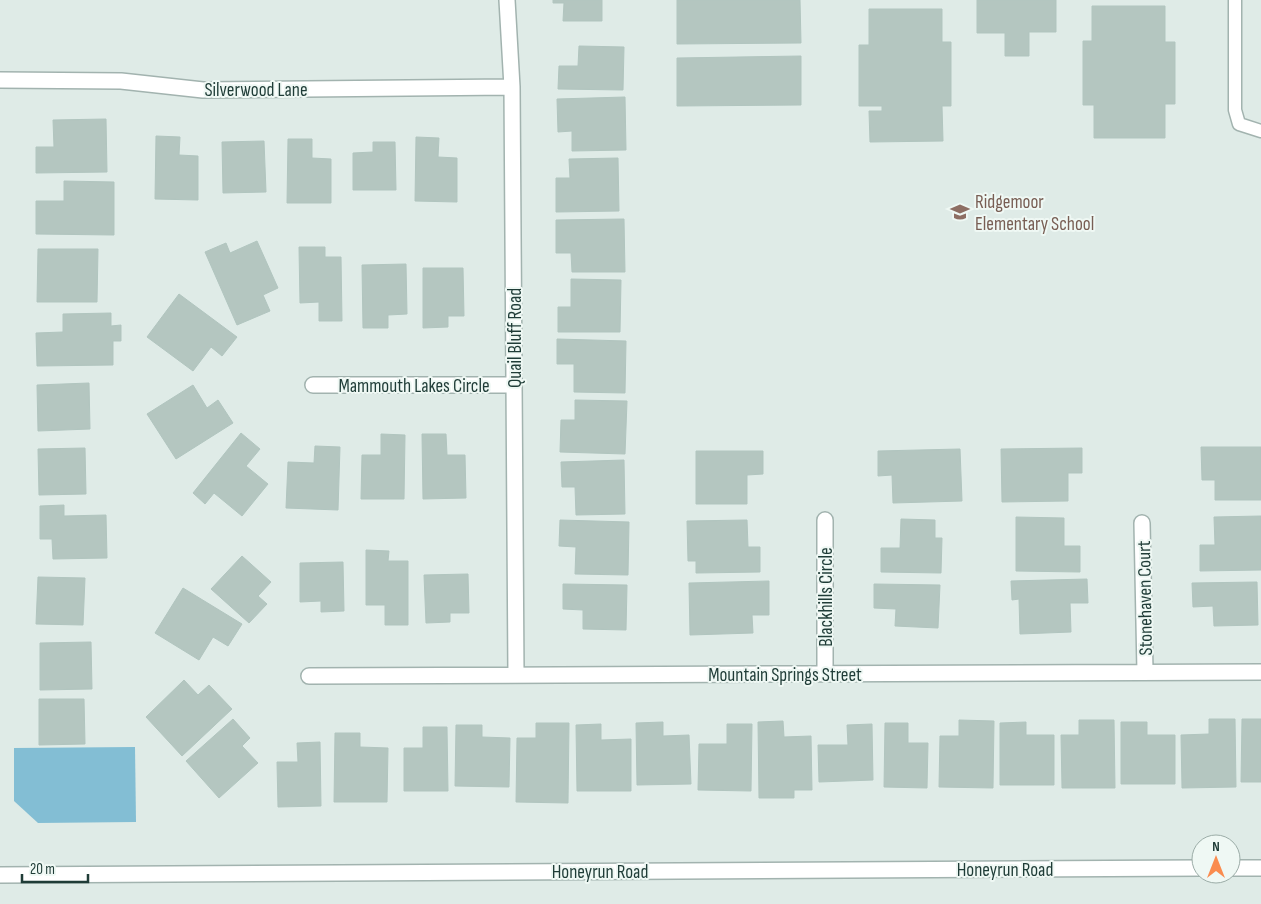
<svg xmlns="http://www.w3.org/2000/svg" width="1261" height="904" viewBox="0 0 1261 904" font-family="'Sofia Sans Condensed',sans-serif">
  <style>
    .water { fill: #83bed4 }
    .building { fill: #b4c6c0; stroke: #b1c5bf }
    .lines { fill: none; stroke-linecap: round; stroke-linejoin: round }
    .service-casing { stroke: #a2b3af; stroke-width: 15 }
    .minor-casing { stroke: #a2b3af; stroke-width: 18 }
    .tertiary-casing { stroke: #a2b3af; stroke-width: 18 }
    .service { stroke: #fff; stroke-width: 12 }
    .minor { stroke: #fff; stroke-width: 15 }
    .tertiary { stroke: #fff; stroke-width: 15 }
    .labels { text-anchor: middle; stroke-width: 4; stroke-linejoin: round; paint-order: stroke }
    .street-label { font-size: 19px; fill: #1f3c37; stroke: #eff8f4 }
    .education-label { font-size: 19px; fill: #785e54; stroke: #eff8f4; text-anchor: start }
  </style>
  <rect width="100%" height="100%" fill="#dfebe7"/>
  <!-- water -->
  <path class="water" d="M135,747L136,822L38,823L14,801V748Z"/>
  <!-- building -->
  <path class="building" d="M553,0H602V21H563L564,3H553Z
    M677,0H800L801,43L677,44Z
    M977,0H1056V32H1029V56H1005V33H977Z
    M1092,6H1165V42H1175V104H1165V138H1094V105H1083V41H1092Z
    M869,9H942V42H951V106H942L943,141L870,142L869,111H882V106H859V45H869Z
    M579,46L624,47L623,90L558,89L559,66H578Z
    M801,56V105L677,106V58Z
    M625,97L626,150L572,151V131L558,132L557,99Z
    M106,119L107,172L36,173V147H54L53,120Z
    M156,136L180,137L179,155L198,156V200L155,199Z
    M416,137L439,138L438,157L457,158V202L415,201Z
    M288,139H312V158L331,159V203H287Z
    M264,141L266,192L223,193L222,142Z
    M373,142H395L396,190H353V153L373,152Z
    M618,158L619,211L556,212V178H570L569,159Z
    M64,181L114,182V235L36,234V201H64Z
    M624,219L625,272H572L571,253H556V220Z
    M257,241L278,288L263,295L270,311L237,325L205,252L226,243L230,253Z
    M299,247H325V257H341L342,321H319V302L300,303Z
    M38,249H98L97,302H37Z
    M406,264L407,314L388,315V328H363L362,265Z
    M423,268H463L464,316H448V327L423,328Z
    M571,279L621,280L620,332H558V307H571Z
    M179,294L237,337L222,356L211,347L193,371L147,337Z
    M111,313V326L121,325V341H113V365L37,366L36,333L63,332V314Z
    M557,339L626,341L625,393L574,392V364H557Z
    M89,383L90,429L38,431L37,385Z
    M193,385L207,408L218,400L233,423L176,459L147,414Z
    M575,400L627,401L625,454L560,452L561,420H575Z
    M241,433L260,449L246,466L268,484L242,516L214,493L205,504L193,493Z
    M381,434L405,435L404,499H361L362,455H381Z
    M422,434H446L447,455H465L466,498L423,499Z
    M315,446L340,447L338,510L286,508L288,462L314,463Z
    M1201,447H1261V500H1215V480H1202Z
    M85,448L86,494L39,495L38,449Z
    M1082,448V473H1068V501L1002,502L1001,449Z
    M960,449L962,501L893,503L892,475L878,476V451Z
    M696,451H763V474L747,475V504H696Z
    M624,460L625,514L576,515L575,487H562L561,462Z
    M64,505V516L106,515L107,558L53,559L52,539H40V506Z
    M1261,516V570L1200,571V545H1215L1214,517Z
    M1016,517L1064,518V546H1080V572L1016,571Z
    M901,519L935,520V538H942L941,573L881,572V548H900Z
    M560,520L629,522L628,575L575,574L576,547L559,546Z
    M747,520L748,547H760V572L696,573V561H688L687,521Z
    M366,550L389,551L388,561H408V625H385V605H366Z
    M242,556L271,582L258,596L267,604L249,623L211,589Z
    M343,562L344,611L321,612V601L300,602V563Z
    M468,574L469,613H450V622L426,623L424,575Z
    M38,577L85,578L83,625L36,624Z
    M1087,579L1088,603H1070L1071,632L1020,634L1019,599L1012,600L1011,581Z
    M769,581V615H752L753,633L690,635L689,583Z
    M1257,582L1258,625L1214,626L1213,606L1193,607L1192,583Z
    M563,584L627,585L626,630L583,629V610L563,609Z
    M874,584L940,585L938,628L895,626L896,609L874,608Z
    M183,588L242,624L228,646L213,637L199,660L155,633Z
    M91,642L92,689L40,690V643Z
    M184,680L198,695L209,685L232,709L182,756L146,717Z
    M39,699H84L85,744L39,745Z
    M233,719L250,738L242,746L258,763L219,798L186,761Z
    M1209,719H1235L1236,787L1182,788L1181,735L1209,734Z
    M1242,719H1261V782H1241Z
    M959,720L994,721L993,788L939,787L940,736H959Z
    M1079,720H1114L1115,788H1062L1061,735H1079Z
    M783,721L784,737L811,736L812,790H794V798H759L758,722Z
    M663,722V736L689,735L691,784L637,785L636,723Z
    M1026,722V735H1054V785H1000V723Z
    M1121,722H1147V735H1175V784H1121Z
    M536,723H569L568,803L516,802L517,738H536Z
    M885,723H908V743H928L927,788L884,787Z
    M601,724V740L631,739V791H577L576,725Z
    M727,724H752L751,791L698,790L699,744H727Z
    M872,724L873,780L819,782L818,745H848L847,725Z
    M456,725H482V737L510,738L509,787L455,786Z
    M423,727H447L448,791H404V748H423Z
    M335,733H360V747L388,748L387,802H334Z
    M320,742L321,806L278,807L277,762H298L297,743Z"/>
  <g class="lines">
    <!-- service casing -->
    <g class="service-casing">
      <path id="service" d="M1235,0V110L1239,124L1261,131"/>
    </g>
    <!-- minor casing -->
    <g class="minor-casing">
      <path id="minor" d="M507,0L512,87L516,675
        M0,80L121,81L203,90L512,87
        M313,385H514
        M1142,523L1145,672
        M825,673V520
        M309,676L1261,672"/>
    </g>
    <!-- tertiary casing -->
    <g class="tertiary-casing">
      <path id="tertiary" d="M1231,868H1261
        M0,875L1201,868"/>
    </g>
    <!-- service -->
    <use href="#service" class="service"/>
    <!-- minor -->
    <use href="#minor" class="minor"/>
    <!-- tertiary -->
    <use href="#tertiary" class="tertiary"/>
  </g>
  <!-- icons -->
  <defs>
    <g id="school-bare" transform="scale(1.5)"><path d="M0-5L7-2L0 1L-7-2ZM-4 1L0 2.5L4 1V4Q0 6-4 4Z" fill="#8d6e63" stroke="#eff8f4" stroke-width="2.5" paint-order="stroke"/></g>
  </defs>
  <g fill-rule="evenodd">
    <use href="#school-bare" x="960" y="212"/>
  </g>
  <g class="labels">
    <!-- street labels -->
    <g class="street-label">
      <text x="256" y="96">Silverwood Lane</text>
      <text transform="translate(514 338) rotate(-90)" y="7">Quail Bluff Road</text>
      <text x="414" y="392">Mammouth Lakes Circle</text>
      <text transform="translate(825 597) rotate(-90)" y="7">Blackhills Circle</text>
      <text transform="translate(1144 598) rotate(-91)" y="7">Stonehaven Court</text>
      <text x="785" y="681">Mountain Springs Street</text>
      <text x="1005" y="876">Honeyrun Road</text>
      <text x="600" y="878">Honeyrun Road</text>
    </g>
    <!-- education labels -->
    <g class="education-label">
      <text x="975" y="208">Ridgemoor<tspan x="975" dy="22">Elementary School</tspan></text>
    </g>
  </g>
  <!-- north arrow -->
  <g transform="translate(1216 859)"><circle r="24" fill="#eff8f4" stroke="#9cada8"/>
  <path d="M0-4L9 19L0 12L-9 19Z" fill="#fa8c4f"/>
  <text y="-8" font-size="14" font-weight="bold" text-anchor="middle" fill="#1f3c37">N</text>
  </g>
  <!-- scale -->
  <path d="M22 874v8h66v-8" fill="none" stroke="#1f3c37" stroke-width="2.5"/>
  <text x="30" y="874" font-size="15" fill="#1f3c37" stroke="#eff8f4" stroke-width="4" paint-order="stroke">20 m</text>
</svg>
